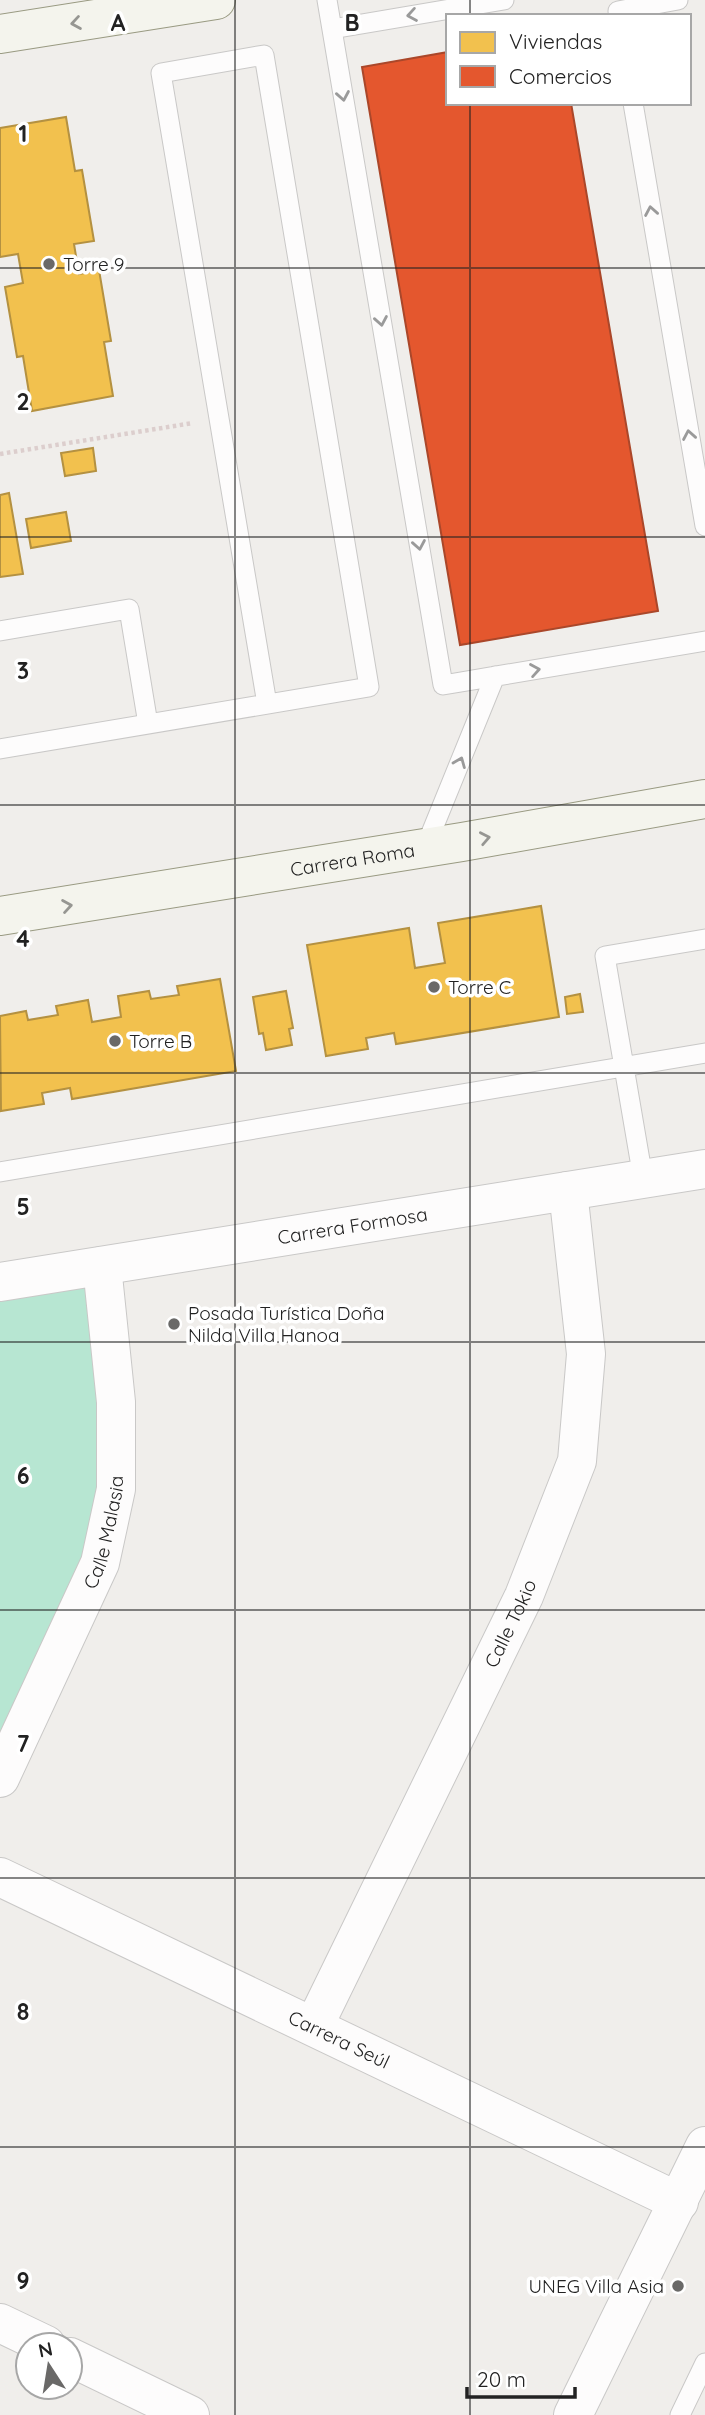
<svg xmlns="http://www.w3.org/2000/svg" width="705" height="2415" viewBox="0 0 705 2415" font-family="Quicksand,sans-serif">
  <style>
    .pitch { fill: #b7e6d2 }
    .homes { fill: #f2c14e; stroke: #b49141; stroke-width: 2 }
    .shops { fill: #e4572e; stroke: #aa472a; stroke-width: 2 }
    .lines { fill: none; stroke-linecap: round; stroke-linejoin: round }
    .lane-casing { stroke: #c9c8c7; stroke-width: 21 }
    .street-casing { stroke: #c9c8c7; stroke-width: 40 }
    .secondary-casing { stroke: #999a82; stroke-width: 40 }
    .path { stroke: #dccecd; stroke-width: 4.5; stroke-dasharray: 3.5 3.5; stroke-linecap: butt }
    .lane { stroke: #fdfcfc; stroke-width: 19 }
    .street { stroke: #fdfcfc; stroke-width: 38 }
    .secondary { stroke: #f4f4ed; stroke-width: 38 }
    .oneway { stroke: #9a9a9a }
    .oneway2 { stroke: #969692 }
    .grid { fill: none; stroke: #222; stroke-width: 2; stroke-opacity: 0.55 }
    .poi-dot { fill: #6a6968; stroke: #fff; stroke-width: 2.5 }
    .labels { text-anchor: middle; stroke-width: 7; stroke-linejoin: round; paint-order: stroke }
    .poi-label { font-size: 19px; fill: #222; stroke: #fff; text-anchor: start }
    .street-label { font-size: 19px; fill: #222; stroke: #fff }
    .grid-label { font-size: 23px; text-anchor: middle; font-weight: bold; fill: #222; stroke: #fff; stroke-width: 7; stroke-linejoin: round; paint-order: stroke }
  </style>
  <rect width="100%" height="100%" fill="#f0eeeb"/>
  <!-- pitch -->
  <path class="pitch" d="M98,1275L110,1488L0,1759V1290Z"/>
  <!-- homes -->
  <path class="homes" d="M66,117L75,171L82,170L94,241L74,244L79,274L99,270L111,341L104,342L113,396L32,411L23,356L17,357L5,287L23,283L18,254L0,257V128Z
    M93,448L96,471L65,476L61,453Z
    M9,493L23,574L0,577V495Z
    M66,512L71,541L31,548L26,519Z
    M541,906L559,1017L396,1044L394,1033L366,1038L368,1049L326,1056L307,945L409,928L415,968L445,963L438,923Z
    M220,979L236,1071L72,1099L70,1088L42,1093L44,1104L1,1111L0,1016L26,1011L28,1020L58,1015L56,1006L88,1000L92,1022L121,1017L118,996L149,991L151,999L179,995L177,986Z
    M286,991L293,1028L289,1029L292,1045L266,1050L263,1033L259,1034L253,997Z
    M580,994L583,1012L567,1014L565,997Z"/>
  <!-- shops -->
  <path class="shops" d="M448,52V103H571L658,611L460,645L362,67Z"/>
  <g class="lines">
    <!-- lane casing -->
    <g class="lane-casing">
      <path id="lane" d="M327,0L443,685L705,641
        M618,11L678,0
        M332,29L504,0
        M633,103L705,526
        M0,631L129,609L148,724
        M0,749L369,687L264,55L161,73L267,704
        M425,848L495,676
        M0,1172L705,1053
        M643,1178L605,956L705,939
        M680,2415L705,2363"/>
    </g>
    <!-- street casing -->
    <g class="street-casing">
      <g id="street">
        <path id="s1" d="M0,1282L705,1169"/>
        <path id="s2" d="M0,1778L100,1563L116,1489V1402L102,1266"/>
        <path id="s3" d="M0,1877L679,2202"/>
        <path id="s4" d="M314,2026L524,1596L577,1461L586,1354L568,1191"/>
        <path d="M0,2323L46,2345"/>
        <path d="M70,2357L190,2415"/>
        <path d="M573,2415L705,2146"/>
      </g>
    </g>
    <!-- secondary casing -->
    <g class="secondary-casing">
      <g id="secondary">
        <path d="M0,34L216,0"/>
        <path id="s5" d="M0,916L462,842L705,799"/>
      </g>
    </g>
    <!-- path -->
    <path class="path" d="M0,454L193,423"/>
    <!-- lane -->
    <use href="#lane" class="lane"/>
    <!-- street -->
    <use href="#street" class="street"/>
    <!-- secondary -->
    <use href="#secondary" class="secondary"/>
  </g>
  <!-- one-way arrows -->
  <defs><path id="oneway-chevron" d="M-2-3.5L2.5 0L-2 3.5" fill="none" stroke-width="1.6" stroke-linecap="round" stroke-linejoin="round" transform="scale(1.75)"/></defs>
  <g class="oneway">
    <use href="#oneway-chevron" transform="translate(412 15) rotate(170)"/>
    <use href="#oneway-chevron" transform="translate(343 96) rotate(80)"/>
    <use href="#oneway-chevron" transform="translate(651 211) rotate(-100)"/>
    <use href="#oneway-chevron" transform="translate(381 321) rotate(80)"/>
    <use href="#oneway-chevron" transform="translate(689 435) rotate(-100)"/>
    <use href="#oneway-chevron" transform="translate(419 545) rotate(80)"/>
    <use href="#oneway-chevron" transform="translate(535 670) rotate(-10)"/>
    <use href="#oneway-chevron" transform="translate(460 762) rotate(-68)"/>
  </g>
  <g class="oneway2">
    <use href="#oneway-chevron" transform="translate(76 23) rotate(171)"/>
    <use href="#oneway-chevron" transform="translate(485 838) rotate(-11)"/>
    <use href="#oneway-chevron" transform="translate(67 906) rotate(-9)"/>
  </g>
  <!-- grid -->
  <path class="grid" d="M235,0V2415M470,0V16M470,103V2415M0,268H705M0,537H705M0,805H705M0,1073H705M0,1342H705M0,1610H705M0,1878H705M0,2147H705"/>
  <!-- markers -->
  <g class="poi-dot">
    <circle cx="49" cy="264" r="7"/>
    <circle cx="434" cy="987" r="7"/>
    <circle cx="115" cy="1041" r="7"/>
    <circle cx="174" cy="1324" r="7"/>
    <circle cx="678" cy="2286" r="7"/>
  </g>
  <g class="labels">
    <!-- poi labels -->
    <g class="poi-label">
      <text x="63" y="271">Torre 9</text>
      <text x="448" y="994">Torre C</text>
      <text x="129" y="1048">Torre B</text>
      <text x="188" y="1320">Posada Turística Doña<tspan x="188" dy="22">Nilda Villa Hanoa</tspan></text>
      <text x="664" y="2293" text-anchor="end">UNEG Villa Asia</text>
    </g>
    <!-- street labels -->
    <g class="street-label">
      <text dy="7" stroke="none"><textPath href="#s5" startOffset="357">Carrera Roma</textPath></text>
      <text dy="7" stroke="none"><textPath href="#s1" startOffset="357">Carrera Formosa</textPath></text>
      <text dy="7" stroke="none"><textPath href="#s2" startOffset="268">Calle Malasia</textPath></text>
      <text dy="7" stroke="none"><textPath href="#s4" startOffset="448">Calle Tokio</textPath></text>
      <text dy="7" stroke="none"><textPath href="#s3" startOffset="376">Carrera Seúl</textPath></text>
    </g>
  </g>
  <g class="grid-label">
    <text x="118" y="31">A</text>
    <text x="352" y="31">B</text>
    <text x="23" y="142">1</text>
    <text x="23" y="410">2</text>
    <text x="23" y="679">3</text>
    <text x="23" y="947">4</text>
    <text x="23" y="1215">5</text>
    <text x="23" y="1484">6</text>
    <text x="23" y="1752">7</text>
    <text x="23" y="2020">8</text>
    <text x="23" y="2289">9</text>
  </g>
  <!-- legend -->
  <rect x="446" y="14" width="245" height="91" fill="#ffffff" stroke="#a7a7a7" stroke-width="2"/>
  <rect x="460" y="32" width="35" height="21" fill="#f2c14e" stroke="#a7a7a7" stroke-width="2"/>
  <text x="509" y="49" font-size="21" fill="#222222">Viviendas</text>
  <rect x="460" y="66" width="35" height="21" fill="#e4572e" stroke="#a7a7a7" stroke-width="2"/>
  <text x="509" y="84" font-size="21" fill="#222222">Comercios</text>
  <!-- north arrow -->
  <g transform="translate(49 2366) rotate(348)"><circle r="33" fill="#ffffff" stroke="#a7a7a7" stroke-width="2"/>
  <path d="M0-5L12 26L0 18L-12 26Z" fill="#6a6968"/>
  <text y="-10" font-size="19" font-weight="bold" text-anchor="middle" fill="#222222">N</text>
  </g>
  <!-- scale -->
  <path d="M467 2387v10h108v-10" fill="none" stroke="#222222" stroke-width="3.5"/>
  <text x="477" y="2387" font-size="21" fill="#222222" stroke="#ffffff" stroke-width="5" paint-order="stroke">20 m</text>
</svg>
